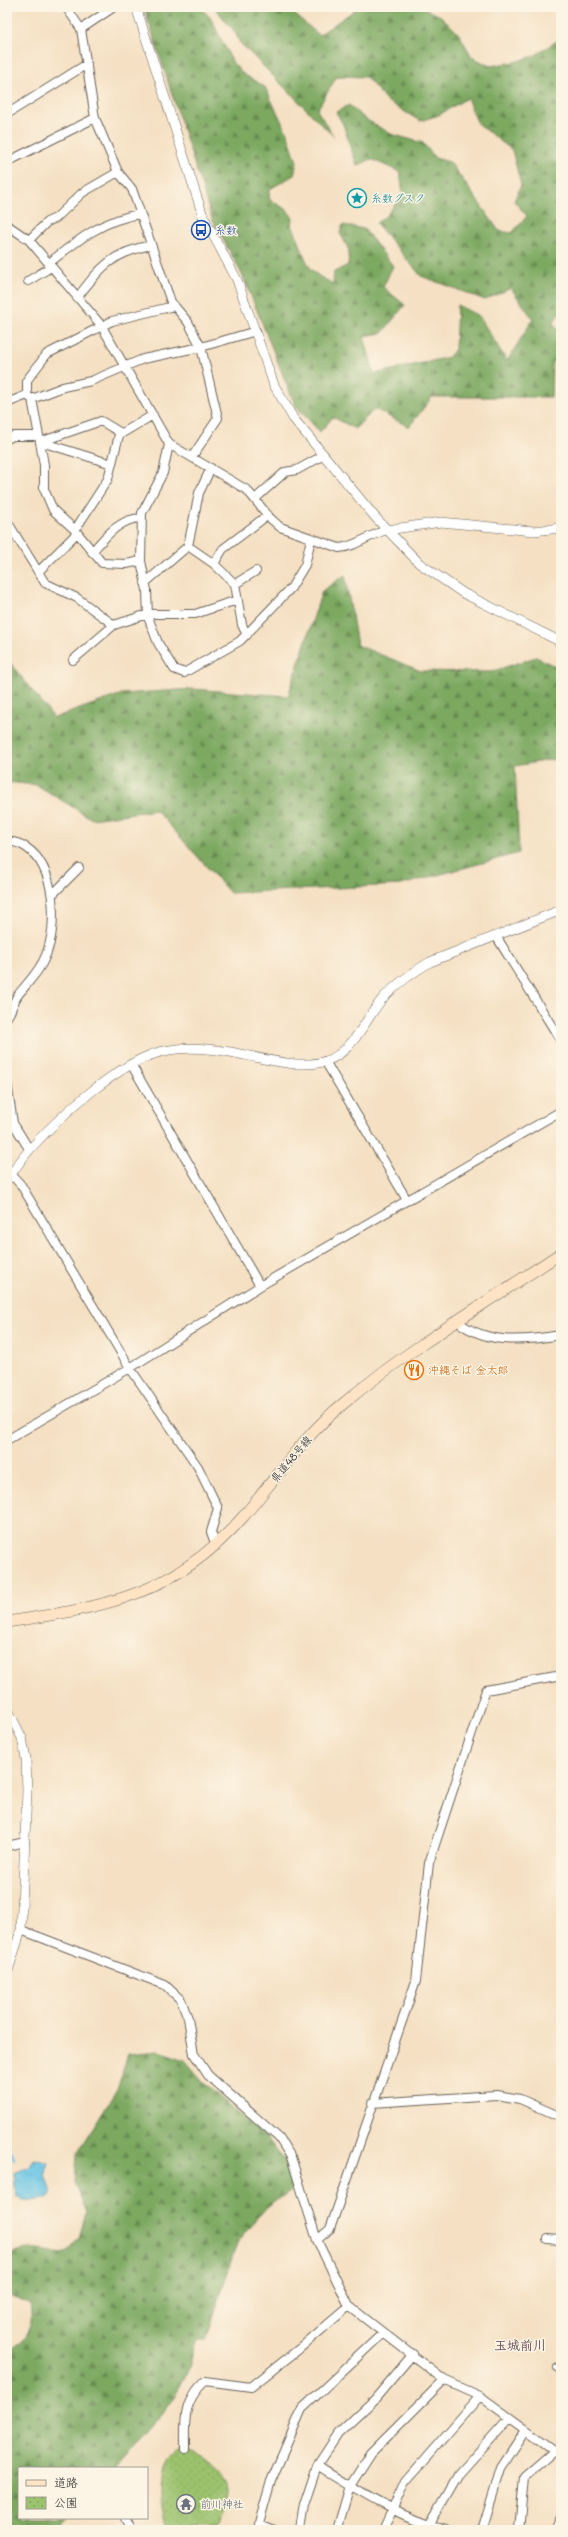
<svg xmlns="http://www.w3.org/2000/svg" width="568" height="2537" viewBox="0 0 568 2537" font-family="Mali,'Klee One',sans-serif">
  <style>
    .forest { fill: url(#forest-firs); stroke: #4c623e }
    .park { fill: url(#park-dots); stroke: #5c6f44 }
    .water { fill: url(#water-ripples); stroke: #427080 }
    .lines { fill: none; stroke-linecap: round; stroke-linejoin: round }
    .stream { stroke: #67c5e5; stroke-width: 3 }
    .minor-casing { stroke: #686156; stroke-width: 10 }
    .tertiary-casing { stroke: #686156; stroke-width: 10 }
    .secondary-casing { stroke: #686156; stroke-width: 12 }
    .minor { stroke: #fff; stroke-width: 8 }
    .tertiary { stroke: #fff; stroke-width: 9 }
    .secondary { stroke: #fee4c5; stroke-width: 11 }
    .labels { text-anchor: middle; stroke-width: 3; stroke-linejoin: round; paint-order: stroke }
    .culture-label { font-size: 11px; fill: #0d838f; stroke: #fcf5e5; text-anchor: start }
    .transit-label { font-size: 11px; fill: #164399; stroke: #fcf5e5; text-anchor: start }
    .food-label { font-size: 11px; fill: #c56008; stroke: #fcf5e5; text-anchor: start }
    .street-label { font-size: 11px; fill: #1c1c1c; stroke: #fcf5e5 }
    .worship-label { font-size: 11px; fill: #5b616d; stroke: #fcf5e5; text-anchor: start }
    .quarter-label { font-size: 13px; font-weight: bold; fill: #674d5b; stroke: #fcf5e5 }
  </style>
  <defs>
    <pattern id="forest-firs" width="22" height="20" patternUnits="userSpaceOnUse"><rect width="22" height="20" fill="#7ca860"/><path d="M5 1l3.5 6h-7zM16 11l3.5 6h-7z" fill="#65884e"/></pattern>
    <pattern id="park-dots" width="8" height="8" patternUnits="userSpaceOnUse"><rect width="8" height="8" fill="#9bc26d"/><path d="M2 2h.1M6 6h.1" fill="none" stroke="#85a65e" stroke-width="1.8" stroke-linecap="round"/></pattern>
    <pattern id="water-ripples" width="26" height="14" patternUnits="userSpaceOnUse"><rect width="26" height="14" fill="#67c5e5"/><path d="M2 4q2-2 4 0t4 0M15 11q2-2 4 0t4 0" fill="none" stroke="#59a9c4"/></pattern>
  </defs>
  <rect width="100%" height="100%" fill="#fcf5e5"/>
  <filter id="ink" filterUnits="userSpaceOnUse"><feTurbulence type="fractalNoise" baseFrequency=".025" numOctaves="2"/><feDisplacementMap in="SourceGraphic" scale="8" xChannelSelector="R" yChannelSelector="G"/><feConvolveMatrix kernelMatrix="1 2 1 2 8 2 1 2 1" color-interpolation-filters="sRGB"/></filter>
  <filter id="wash" filterUnits="userSpaceOnUse"><feTurbulence type="fractalNoise" baseFrequency=".012" numOctaves="4" result="noise"/><feDisplacementMap in="SourceGraphic" scale="16" xChannelSelector="R" yChannelSelector="G"/><feGaussianBlur stdDeviation="0.9" result="paint"/><feColorMatrix in="noise" values="0 0 0 0 0 0 0 0 0 0 0 0 0 0 0 0 0 1.4 0 .05"/><feComposite in="paint" operator="in"/></filter>
  <g filter="url(#wash)">
    <rect width="100%" height="100%" fill="#f5e0c3"/>
    <!-- forest -->
    <path class="forest" d="M144,7H200L210,17L233,63L243,74L265,87L288,135L297,162L294,175L270,189L269,199L287,210L293,218L292,226C300,238 304,264 314,272C319,277 327,280 333,284L334,272L348,265L349,250L340,233L343,225L364,229L393,266L383,287L405,305L382,333L364,336L374,374L449,357L455,349L457,305L479,316L507,361L533,319L511,288L485,300L421,276L376,223L386,216L403,194L400,172L371,159L357,166L343,124L336,112L349,105L365,119L391,134L423,143L435,158L450,162L499,231L512,233L527,216L514,201L521,185L512,150L478,124L467,98L439,115L420,121L387,101L366,77L337,76L317,110L334,137L240,43L235,32L214,7H286L319,35L359,7H420L441,16L459,34L472,57L490,66L514,62L534,56L561,38V310L553,323L561,334V363L552,361L551,397H432L409,427L375,409L355,429L333,417L320,432L295,405L243,276L212,219Z
      M345,575L357,645L421,671L490,672L536,657L561,669V758L515,766L519,853L401,885L230,893L156,810L92,819L37,785L7,782V659L54,718L122,694L192,689L288,696L322,591Z
      M159,2051L185,2060L206,2085L266,2137L285,2160L293,2189L264,2209L237,2243L206,2340H197C192,2352 191,2364 186,2375C172,2408 137,2441 113,2468H19V2518H67L54,2530H7V2353C28,2340 34,2329 30,2304L7,2294V2254L27,2249L66,2253L79,2238L86,2213L75,2182L77,2154L117,2090L128,2054Z"/>
    <!-- park -->
    <path class="park" d="M185,2449C203,2458 230,2470 228,2494C227,2505 220,2519 217,2530H168C161,2518 160,2479 166,2465C169,2460 179,2451 185,2449Z"/>
    <!-- water -->
    <path class="water" d="M34,2159L49,2163C48,2166 47,2169 46,2172C45,2184 63,2198 37,2200C29,2201 23,2201 16,2196L14,2173L30,2167Z"/>
    <g class="lines">
      <!-- stream -->
      <path class="stream" d="M7,2143L14,2159"/>
    </g>
  </g>
  <g filter="url(#ink)">
    <g class="lines">
      <!-- minor casing -->
      <g class="minor-casing">
        <path id="minor" d="M81,29L114,7
          M7,114L87,64
          M7,162L95,118
          M7,225L29,240L101,325L169,444L247,490L270,518L280,527L339,548C356,547 370,534 387,530
          M29,240L47,222L56,218L82,193L118,172
          M48,264C76,241 104,219 140,214
          M28,281L51,267
          M77,298C100,268 111,253 151,245
          M27,395V380L47,354L112,321L174,306
          M32,399L63,387L91,381L143,359L201,347L188,322L171,302L132,189L118,172L95,118L81,29L66,7
          M7,403L27,395
          M39,436L44,465V489L53,510L75,530L102,563L126,564L141,561
          M7,439L13,436H39L32,399L29,397
          M40,442L101,421L121,433
          M41,442L112,464
          M169,444L163,473L142,513L141,561L147,590L148,617L158,643L174,669L184,673L189,670L240,641L291,588L305,565L311,539
          M192,457L218,418L201,347L256,331
          M255,499L285,472L297,470L324,455
          M7,521L45,583L77,598L114,625
          M75,530L108,479L119,435L153,415
          M188,546L214,564L235,584L242,625L247,635
          M92,552C105,537 120,518 142,518
          M214,564L223,549L268,515
          M38,572L77,533
          M145,583L188,546L199,493L211,468
          M235,584L256,571
          M73,660L114,625L148,614H195L237,600
          M7,842C14,841 21,844 27,848C56,868 58,925 46,955C40,971 28,982 18,995C13,1002 12,1011 7,1017
          M52,895L79,868
          M496,936L561,1041
          M325,1061L407,1200
          M131,1064L260,1286
          M7,1083L13,1123L29,1149
          M11,1174L21,1185L130,1368L198,1467L218,1508L211,1532L216,1546
          M458,1322C489,1345 524,1341 561,1335
          M7,1440L130,1368L260,1286L561,1111
          M7,1846L25,1842
          M21,1930L165,1985L181,2000L188,2018L194,2054L208,2075L279,2138L291,2157L317,2240L349,2306L444,2380L480,2396L561,2455
          M7,1946L16,1944
          M372,2103L496,2095L520,2099L561,2117
          M547,2239L561,2240
          M317,2240L330,2229L416,1981L429,1863L486,1690L561,1676
          M558,2368L561,2366
          M185,2449C185,2420 182,2403 205,2381L251,2387L299,2349L349,2306
          M317,2466C356,2490 400,2518 445,2530
          M125,2518L133,2530
          M258,2524L274,2530
          M427,2529L458,2475L509,2418
          M257,2530L271,2481L302,2409L383,2333
          M300,2530L304,2505L317,2466L338,2434L374,2400L413,2354
          M337,2530L350,2486L371,2453L444,2380
          M383,2530L405,2482L480,2396
          M482,2530L501,2468L526,2430
          M519,2530L524,2477L554,2451L558,2450
          M556,2530L561,2518"/>
      </g>
      <!-- tertiary casing -->
      <g class="tertiary-casing">
        <path id="tertiary" d="M136,7L203,216L237,280L274,385L293,418L375,517L419,563L463,593L561,642
          M387,530L441,522L533,531L561,528
          M7,1180C15,1169 22,1158 31,1148C60,1116 121,1060 164,1051C186,1046 208,1048 230,1052C257,1057 299,1070 326,1061C355,1051 365,1018 384,997C398,983 413,972 430,962L561,910
          M7,1708L22,1738L26,1759L27,1791L21,1930L7,1974"/>
      </g>
      <!-- secondary casing -->
      <g class="secondary-casing">
        <path id="secondary" d="M7,1622C104,1607 174,1596 242,1518C275,1480 304,1435 344,1403C411,1347 488,1302 561,1253"/>
      </g>
      <!-- minor -->
      <use href="#minor" class="minor"/>
      <!-- tertiary -->
      <use href="#tertiary" class="tertiary"/>
      <!-- secondary -->
      <use href="#secondary" class="secondary"/>
    </g>
  </g>
  <!-- icons -->
  <defs>
    <g id="sight-ring" transform="scale(1)"><circle r="9.5" fill="#fcf5e5" stroke="#0f9aa8" stroke-width="1.5"/><path d="M0-6L1.8-2.2L6-1.7L2.9 1.2L3.7 5.4L0 3.3L-3.7 5.4L-2.9 1.2L-6-1.7L-1.8-2.2Z" fill="#0f9aa8"/></g>
    <g id="bus-ring" transform="scale(1)"><circle r="9.5" fill="#fcf5e5" stroke="#1a4fb4" stroke-width="1.5"/><path d="M-5-6H5V4H4V6H2V4H-2V6H-4V4H-5ZM-3.5-4V0h7V-4ZM-3.5 1.2v1.5H-2V1.2ZM2 1.2v1.5H3.5V1.2Z" fill="#1a4fb4"/></g>
    <g id="restaurant-ring" transform="scale(1)"><circle r="9.5" fill="#fcf5e5" stroke="#e8710a" stroke-width="1.5"/><path d="M-5-6h1v4h1v-4h1v4h1v-4h1v5L-1.5 .5V6h-2V.5L-5-1ZM5-6V6H3V1.5H1.5Q1.5-4 5-6Z" fill="#e8710a"/></g>
    <g id="temple-ring" transform="scale(1)"><circle r="9.5" fill="#fcf5e5" stroke="#6b7280" stroke-width="1.5"/><path d="M0-6L5-2H3V0L6.5 2.5H4V6H1.5V3h-3V6H-4V2.5H-6.5L-3 0V-2H-5Z" fill="#6b7280"/></g>
  </defs>
  <g fill-rule="evenodd">
    <use href="#sight-ring" x="357" y="198"/>
    <use href="#bus-ring" x="201" y="230"/>
    <use href="#restaurant-ring" x="414" y="1370"/>
    <use href="#temple-ring" x="186" y="2504"/>
  </g>
  <g class="labels">
    <!-- culture labels -->
    <g class="culture-label">
      <text x="371" y="202">糸数グスク</text>
    </g>
    <!-- transit labels -->
    <g class="transit-label">
      <text x="215" y="234">糸数</text>
    </g>
    <!-- food labels -->
    <g class="food-label">
      <text x="428" y="1374">沖縄そば 金太郎</text>
    </g>
    <!-- street labels -->
    <g class="street-label">
      <text transform="translate(291 1459) rotate(-50)" y="4">県道48号線</text>
    </g>
    <!-- worship labels -->
    <g class="worship-label">
      <text x="200" y="2508">前川神社</text>
    </g>
    <!-- quarter labels -->
    <g class="quarter-label">
      <text x="520" y="2350">玉城前川</text>
    </g>
  </g>
  <!-- margin -->
  <rect width="568" height="2537" fill="none" stroke="#fcf5e5" stroke-width="24"/>
  <!-- legend -->
  <rect x="18" y="2467" width="130" height="52" fill="#fcf5e5" stroke="#a29e95"/>
  <rect x="26" y="2480" width="20" height="6" fill="#fee4c5" stroke="#a29e95"/>
  <text x="54" y="2487" font-size="12" fill="#1c1c1c">道路</text>
  <rect x="26" y="2497" width="20" height="12" fill="url(#park-dots)" stroke="#a29e95"/>
  <text x="54" y="2507" font-size="12" fill="#1c1c1c">公園</text>
</svg>
